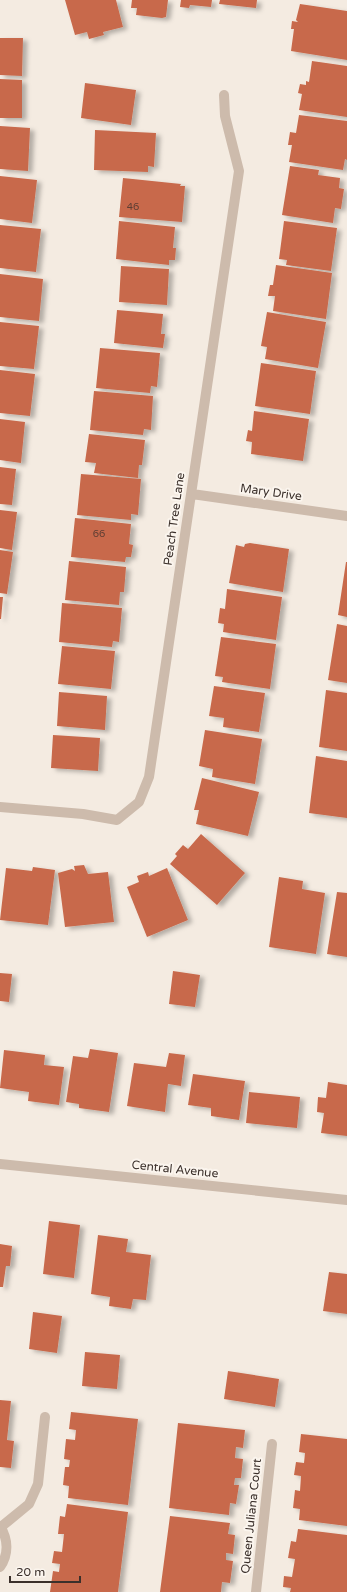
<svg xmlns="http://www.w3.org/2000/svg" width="347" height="1592" viewBox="0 0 347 1592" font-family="'Varela Round',sans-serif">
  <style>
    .building { fill: #c8694b; filter: url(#shadow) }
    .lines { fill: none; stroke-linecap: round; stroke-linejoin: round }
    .minor { stroke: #cdbbac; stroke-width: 10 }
    .labels { text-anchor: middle; stroke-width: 4; stroke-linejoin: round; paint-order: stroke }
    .number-label { font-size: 10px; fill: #5e3e33 }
    .street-label { font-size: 12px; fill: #3b302b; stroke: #fbf5ee }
  </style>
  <defs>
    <filter id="shadow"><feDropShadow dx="4.5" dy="2.5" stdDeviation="2" flood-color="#0004"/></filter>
  </defs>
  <rect width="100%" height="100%" fill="#f4ebe1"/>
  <!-- building -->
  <path class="building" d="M65,0H116L123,27L103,32L104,35L89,39L87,32L75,35Z
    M132,0H168L166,17L162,18L136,15L137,8H131Z
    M181,0H212L211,7L190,5L189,8L180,7Z
    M220,0H257L256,8L219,4Z
    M300,4L347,11V60L291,51L294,29H291L292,21L298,22L296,20Z
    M0,38H23L22,76L0,75Z
    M312,61L347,66V117L299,110L302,94L298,93L300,84L306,85V81L309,82Z
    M0,79L22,80V118H0Z
    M85,83L136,90L131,125L81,118Z
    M299,115L347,121V160L345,159L343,170L289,162L292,145H288L290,132L296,133Z
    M0,126L30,128L28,171L0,169Z
    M95,130L156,133L154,167L148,166V172L94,170Z
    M290,166L319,170L318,175L340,178L339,188L344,189L341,209L335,208L333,223L282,215Z
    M0,176L37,180L32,223L0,219Z
    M123,178L181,184L180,186H185L182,222L119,217Z
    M119,221L175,227L173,248H176L175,260H169V265L116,259Z
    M284,221L337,228L331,271L286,265L287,260L279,259Z
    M0,225L41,229L36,272L0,268Z
    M276,265L332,273L326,319L273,311L275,296H268L270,285H273Z
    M121,266L169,269L167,305L119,302Z
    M0,274L43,279L39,321L0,317Z
    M117,310L163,314L161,334H165L163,348L114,343Z
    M267,312L326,322L318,368L265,359L267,347L261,346Z
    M0,322L39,326L34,369L0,366Z
    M100,348L160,353L157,387L151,386L150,393L96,388Z
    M261,363L316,371L310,414L255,406Z
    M0,370L35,374L30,416L0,413Z
    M94,391L153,396L151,430L144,429L143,435L90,430Z
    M254,411L309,419L303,461L251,454L252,442L246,441L248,430L252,431Z
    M0,419L25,422L21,463L0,460Z
    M89,434L145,440L142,465H139L138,478L94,473L96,463L85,462Z
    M0,467L16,469L12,505L0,504Z
    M81,474L141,479L138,515L131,514V520L77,515Z
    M0,510L17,512L12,550L0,548Z
    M75,518L131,524L129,544L133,545L131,557H126L125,562L71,557Z
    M250,543L289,549L283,592L229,583L236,545L244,547L245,544Z
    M0,550L13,552L7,594L0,593Z
    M69,561L126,567L124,592H120L119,605L65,600Z
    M346,562H347V617L338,615Z
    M227,589L282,597L276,640L223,632L224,624L218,623L220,608L225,609Z
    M0,597H3L1,619H0Z
    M62,603L122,608L119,642L113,641L112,647L59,642Z
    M337,624L347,626V683L328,680Z
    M221,637L276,644L270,689L222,682L223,677L215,676Z
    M62,646L115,651L111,689L58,684Z
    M214,686L265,693L259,732L223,727L224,718L209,716Z
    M326,690L347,693V751L319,747Z
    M59,692L107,696L105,730L57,726Z
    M205,730L262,739L255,784L212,777L213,769L199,766Z
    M53,735L100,738L98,771L51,768Z
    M316,756L347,761V818L309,813Z
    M202,778L259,792L248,836L196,824L199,810H194Z
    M201,834L245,873L217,905L170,864L177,856L175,854L183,845L188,849Z
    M84,865L88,874L108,872L114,922L65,927L58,873L72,869L75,871L74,866Z
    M33,867L55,870L48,925L0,920L6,868L32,871Z
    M167,868L188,920L147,937L127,887L139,882L137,876L148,872L149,876Z
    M279,877L303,881L302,889L325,893L316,954L269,947Z
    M337,892L347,893V957L327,954Z
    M173,971L200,975L195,1007L169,1004Z
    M0,973L12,974L9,1002L0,1001Z
    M90,1049L118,1053L109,1112L79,1108V1104L66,1102L73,1056L88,1058Z
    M4,1050L45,1055L44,1065L64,1067L59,1105L28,1101L29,1092L0,1088Z
    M169,1053L185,1055L181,1086L168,1084L165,1112L127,1106L134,1063L166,1067Z
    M193,1074L245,1081L239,1120L211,1116V1108L188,1105Z
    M328,1082L347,1085V1136L321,1133L324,1113L317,1112L318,1097L326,1098Z
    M249,1092L300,1097L297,1128L246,1123Z
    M49,1221L80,1225L74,1278L43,1274Z
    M98,1235L128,1239L126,1252L151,1255L146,1300L133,1299L131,1309L109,1306L110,1297L91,1294Z
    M0,1244L12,1246L10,1266H6L3,1287H0Z
    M329,1272L347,1274V1314L323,1311Z
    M33,1312L62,1316L57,1353L29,1349Z
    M85,1352L120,1355L117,1389L82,1386Z
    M228,1371L279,1379L275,1407L224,1399Z
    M0,1400L11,1401L7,1440L14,1441L11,1468L0,1467Z
    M71,1412L138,1419L128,1505L68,1498L69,1486L63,1485L65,1467H69L70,1460L64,1459L66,1439L75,1440L76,1430L69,1429Z
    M178,1423L245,1430L243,1448L236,1447L235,1458L243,1459L241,1478H235L234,1485H239L236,1504L230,1503L229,1515L169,1508Z
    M301,1434L347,1439V1526L299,1520L300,1509L293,1508L295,1490L300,1491L301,1476L294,1475L296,1462L304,1463L305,1453L299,1452Z
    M67,1504L128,1512L118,1592H50L53,1571L59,1572L60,1564L52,1563L54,1551L62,1552L64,1534H58L60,1516L65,1517Z
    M170,1516L230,1523L228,1534L235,1535L233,1554L226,1553V1560L233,1561L230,1583L222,1582L221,1592H160Z
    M298,1529L347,1535V1592H290L291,1588L283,1587L284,1576L292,1577L295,1559L288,1558L291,1541L296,1542Z"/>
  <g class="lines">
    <!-- minor -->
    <path class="minor" d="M192,494L347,516
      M0,807L83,814L117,820L139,802L149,777L239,171L225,116L224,95
      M0,1164L347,1200
      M0,1526C8,1539 9,1554 0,1567
      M1,1527L29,1504L38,1484L45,1417
      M256,1592L272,1444"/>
  </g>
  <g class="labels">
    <!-- number labels -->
    <g class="number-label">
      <text x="133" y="210">46</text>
      <text x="99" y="537">66</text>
    </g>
    <!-- street labels -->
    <g class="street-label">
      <text transform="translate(271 492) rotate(8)" y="4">Mary Drive</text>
      <text transform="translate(174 519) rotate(-82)" y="4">Peach Tree Lane</text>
      <text transform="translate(175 1169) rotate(6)" y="4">Central Avenue</text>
      <text transform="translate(251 1516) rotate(-84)" y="4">Queen Juliana Court</text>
    </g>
  </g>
  <!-- scale -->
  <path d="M10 1576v6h70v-6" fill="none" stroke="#3b302b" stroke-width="2"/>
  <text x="16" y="1576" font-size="12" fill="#3b302b" stroke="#fbf5ee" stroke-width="3" paint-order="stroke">20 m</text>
</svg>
